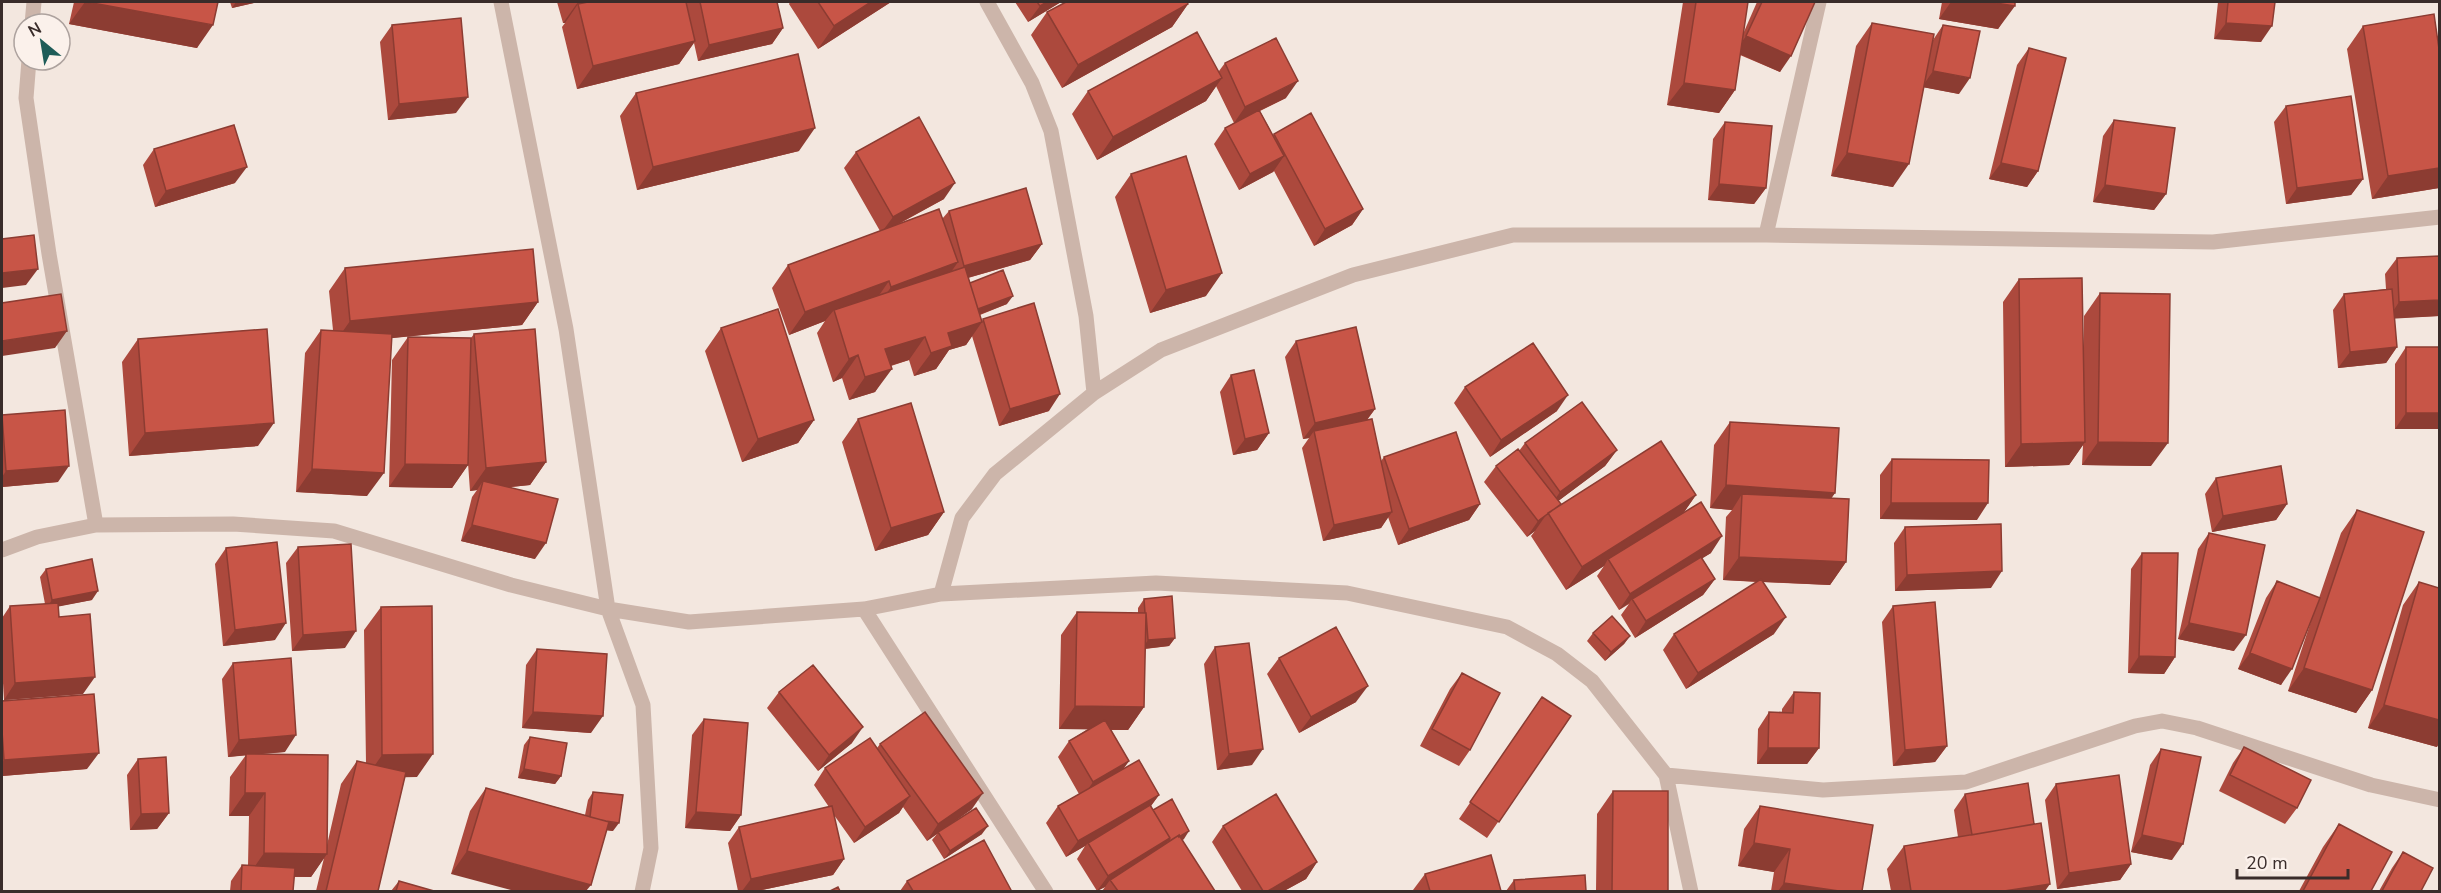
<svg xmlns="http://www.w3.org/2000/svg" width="2441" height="893" viewBox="0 0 2441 893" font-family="'Nunito Sans',sans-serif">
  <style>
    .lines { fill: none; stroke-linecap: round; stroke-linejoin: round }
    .minor { stroke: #ccb5aa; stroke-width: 15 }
    .wall { fill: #ac493d }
    .shaded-wall { fill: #8c3c32 }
    .building { fill: #c85547; stroke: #8c3c32; stroke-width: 1.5 }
  </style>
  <rect width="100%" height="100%" fill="#f3e7df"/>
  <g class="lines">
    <!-- minor -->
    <path class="minor" d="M501,2L566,329L608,609L643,705L651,848L642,892
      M987,2L1032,83L1051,131L1086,316L1094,393
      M32,24L34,2
      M29,60L26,98L49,254L96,525
      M1766,235L1819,2
      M2,550L37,537L96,525L233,524L334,531L511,585L608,609L689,622L864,609L941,594L1156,583L1347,593L1507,627L1557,654L1592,681L1666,775L1823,790L1966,782L2135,726L2162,721L2197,728L2371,785L2440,800
      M941,594L962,518L995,474L1094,393L1161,350L1353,275L1513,235H1766L2213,242L2440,217
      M864,609L1046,892
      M1666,775L1691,892"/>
  </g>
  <!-- wall -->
  <path class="wall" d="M74,2H218L197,48L69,24Z
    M230,2H258L232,8Z
    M557,2H777L783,28L772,44L698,61L694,43L679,64L577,89L562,27L565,23H563Z
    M790,2H891L818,49L789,4Z
    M1015,2H1061L1028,22Z
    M1683,2H1748L1743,34L1757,2H1815L1780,72L1740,55L1735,90L1719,113L1667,105Z
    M1942,2H2015L1998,29L1939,19Z
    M2218,2H2275L2261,42L2214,39Z
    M1188,4L1172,27L1062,88L1031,35L1047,12Z
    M1872,23L1933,40L1943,25L1959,94L1923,87L1893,187L1831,176L1856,46Z
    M392,25L456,113L388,120L380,42Z
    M2363,26L2439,188L2372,199L2347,49Z
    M2029,48L2038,171L2027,187L1989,179L2017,65Z
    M1225,63L1286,98L1260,111L1273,135L1274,134L1363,209L1352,225L1314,246L1274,171L1273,172L1239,190L1214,144L1225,128L1245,117L1234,123L1216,86L1206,101L1097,160L1072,114L1088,91L1219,71Z
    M636,93L799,151L637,190L620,116Z
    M2286,106L2363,179L2351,195L2286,204L2274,122Z
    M2114,120L2166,194L2154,210L2093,202L2103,136Z
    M1725,122L1766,188L1754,204L1708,200L1713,139Z
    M154,149L235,183L155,207L143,165Z
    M856,152L944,199L897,225L942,219L949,211L1042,244L1030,260L968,278L970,283L1007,304L980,315L982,321L983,319L1049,411L999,426L972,336L966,345L949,350L936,369L914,376L909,360L891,366L875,392L849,400L842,378L833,382L817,333L825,321L789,335L772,288L788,265L880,231L844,168Z
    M1131,174L1206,296L1150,313L1115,197Z
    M2397,258L2439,316L2394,318L2397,347L2386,363L2338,368L2333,310L2344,294L2386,289L2385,274Z
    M345,268L538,302L522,325L391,338L367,496L296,492L305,353L321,330H333L329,291Z
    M2019,279L2084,368V316L2100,293L2151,466L2082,465L2083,445L2069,465L2005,467L2003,302Z
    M721,328L814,420L798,443L742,462L705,351Z
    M474,334L546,462L530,485L511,487L535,559L461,541L472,497L477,490L470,491L468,463V465L452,488L389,487L392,360L408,337L471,338Z
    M138,339L258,446L129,456L122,362Z
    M1296,341L1375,409L1367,420L1381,461L1384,457L1480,504L1469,520L1398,545L1388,517L1381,528L1323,541L1302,448L1309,438L1303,439L1285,357Z
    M2406,347H2439V429H2395V364Z
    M1231,375L1269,433L1257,450L1233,455L1220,392Z
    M1465,387L1557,411L1490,457L1454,403Z
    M2,415L58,482L2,487Z
    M858,419L944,512L928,535L875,551L842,442Z
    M1730,422L1835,493L1831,498L1846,562L1830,585L1763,582L1774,634L1686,689L1663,650L1674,634L1757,582L1723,580L1726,517L1732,510L1710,508L1714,445Z
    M1525,443L1617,450L1605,466L1558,501L1560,506L1696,495L1684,512L1711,553L1702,558L1715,579L1703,595L1635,638L1621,615L1629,604L1619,610L1597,576L1604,566L1566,590L1531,536L1535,531L1527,537L1484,482L1496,466L1519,451Z
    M1892,459L1977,520L1880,519V475Z
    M2216,478L2287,504L2276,520L2212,532L2205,494Z
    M2357,510L2372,690L2356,713L2288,691L2311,621L2281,685L2238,669L2266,598L2277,581L2319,598L2341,533Z
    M1905,527L1991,588L1895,591L1894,543Z
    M2209,533L2234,651L2178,639L2198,549Z
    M298,547L345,648L292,651L286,563Z
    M226,548L275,640L223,646L215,564Z
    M2142,553L2175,657L2164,674L2128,673L2131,569Z
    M46,569L92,600L59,606V617L83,694L4,700L2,666V618L10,606L45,604L40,577Z
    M2419,582L2437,747L2368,728L2403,605Z
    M1144,599L1175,638L1169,646L1145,649L1144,707L1128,730H1111L1129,761L1124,768L1159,795L1151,806L1153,810L1184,839L1182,840L1215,891H1102L1105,887L1097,891L1077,859L1085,846L1066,857L1046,823L1058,806L1079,794L1058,757L1069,741L1088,729H1059L1061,635L1077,612L1138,613V608Z
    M1893,606L1947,746L1935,762L1893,766L1882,622Z
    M381,607L417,777H405L378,891H316L324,858L311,877H294L293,891H230L231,881L242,865H248L249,816H229L230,777L246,755L228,757L222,679L233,663L285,752L256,754L327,845L341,784L357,761L366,763L364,630Z
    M1593,633L1630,636L1624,644L1605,661L1587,641Z
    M1215,647L1252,765L1217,770L1204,664Z
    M537,649L591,733L522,728L526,665Z
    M1279,658L1356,702L1299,733L1267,674Z
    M1462,673L1470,750L1459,766L1420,746L1450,689Z
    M779,692L852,743L818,771L767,708Z
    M1794,692L1819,748L1807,764H1757L1758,729L1769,712L1782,713V709Z
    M1542,697L1571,716L1487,838L1459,819Z
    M2,701L87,769L2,776Z
    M704,719L741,815L730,831L685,828L692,735Z
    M530,737L561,776L555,784L518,778L524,745Z
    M880,744L972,809L949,825L982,834L944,859L932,840L937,834L927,841L903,807L899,813L854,843L834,815L844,859L833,875L757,891H738L728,843L739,827L829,807L814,785L825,768L877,748Z
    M2244,747L2297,808L2285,824L2219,791L2233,763Z
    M2161,749L2172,860L2131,852L2150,765Z
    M138,759L169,813L157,829L130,830L127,775Z
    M2056,784L2131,864L2120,880L2057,889L2045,800Z
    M486,788L585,815L588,800L593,792L613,831L607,830L451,874L470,811Z
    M1613,791L1668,891H1596L1597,814Z
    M1965,794L2045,891H1891L1887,869L1904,846L1958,837L1954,810Z
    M1760,806L1862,891H1771L1774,872L1738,866L1744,829Z
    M2339,824L2371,891H2299L2323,847Z
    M1223,826L1317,862L1306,879L1284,891H1242L1212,842Z
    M2403,852L2421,891H2379L2392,868Z
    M1425,874L1501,891H1414L1413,890Z
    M1514,880L1586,891H1506Z
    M399,881L434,891H391Z
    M907,881L1010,891H900Z"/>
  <!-- shaded-wall -->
  <path class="shaded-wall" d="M85,2L213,25L197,48L69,24Z
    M236,2H258L232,8Z
    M578,2H633L578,4L565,23H563Z
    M871,2H891L818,49L834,26Z
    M1047,2H1061L1028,22L1040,6Z
    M1951,2H1989L2015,6L1998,29L1939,19Z
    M1188,4L1172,27L1062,88L1078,65Z
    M2226,23L2272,26L2261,42L2214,39Z
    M783,28L772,44L698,61L709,45Z
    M1746,36L1791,56L1780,72L1735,52Z
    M695,41L679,64L577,89L593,66Z
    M1933,71L1970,78L1959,94L1922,87Z
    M1222,78L1206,101L1097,160L1113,137Z
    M1298,81L1286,98L1234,123L1245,107Z
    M1684,83L1735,90L1719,113L1667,105Z
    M468,97L456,113L388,120L399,104Z
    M815,128L799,151L637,190L653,167Z
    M1847,153L1909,164L1893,187L1831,176Z
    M1284,156L1273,172L1239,190L1250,174Z
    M2001,163L2038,171L2027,187L1989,179Z
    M247,167L235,183L155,207L166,191Z
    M2439,168V188L2372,199L2388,176Z
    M2363,179L2351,195L2286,204L2297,188Z
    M955,183L944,199L881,233L893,217Z
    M1719,184L1766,188L1754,204L1708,200Z
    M2105,185L2166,194L2154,210L2093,202Z
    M1363,209L1352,225L1314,246L1325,229Z
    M1042,244L1030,260L953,282L964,266Z
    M958,262L942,285L875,310L891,287Z
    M38,269L26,285L2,288V273Z
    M1222,273L1206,296L1150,313L1166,290Z
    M889,281L873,304L834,310L825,321L789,335L805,312Z
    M1013,296L1007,304L968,319L974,311Z
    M2439,300V316L2388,319L2399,302Z
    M538,302L522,325L334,344L350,321Z
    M982,322L966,345L949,350L936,369L914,376L931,353L948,333Z
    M67,331L55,348L2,356V341Z
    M925,337L909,360L869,372L885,349Z
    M2397,347L2386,363L2338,368L2350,352Z
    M858,355L842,378L833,382L849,359Z
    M892,369L875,392L849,400L865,377Z
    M1060,394L1049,411L999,426L1010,409Z
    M1568,395L1557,411L1490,457L1501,440Z
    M1375,409L1363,425L1314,431L1309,438L1303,439L1315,423Z
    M2406,413H2439V429H2395Z
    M814,420L798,443L742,462L758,439Z
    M274,423L258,446L129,456L145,433Z
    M1269,433L1257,450L1233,455L1245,439Z
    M2085,442L2069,465L2005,467L2021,444Z
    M2098,442L2168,443L2151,466L2082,465Z
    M1617,450L1605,466L1549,508L1560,492Z
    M546,462L530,485L481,490L483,481L477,490L470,491L486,468Z
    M405,464L468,465L452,488L389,487Z
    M69,466L58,482L2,487V477L6,471Z
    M312,469L384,473L367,496L296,492Z
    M1726,485L1835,493L1819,516L1742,494L1732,510L1710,508Z
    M1696,495L1680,518L1608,559L1604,566L1566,590L1582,567Z
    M1891,503H1988L1977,520L1880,519Z
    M1480,504L1469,520L1398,545L1409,529Z
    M2287,504L2276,520L2212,532L2223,516Z
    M944,512L928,535L875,551L891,528Z
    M1392,512L1381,528L1323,541L1334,525Z
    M1546,515L1535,531L1527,537L1538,521Z
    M472,525L546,543L535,559L461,541Z
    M1722,536L1711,553L1634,601L1632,599L1629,603L1619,610L1630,594Z
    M1739,557L1846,562L1830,585L1723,580Z
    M2002,571L1991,588L1895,591L1907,575Z
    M1715,579L1703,595L1635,638L1646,621Z
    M98,591L92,600L46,609L52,600Z
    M1786,617L1774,634L1686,689L1698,673Z
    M286,623L275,640L223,646L235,630Z
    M2189,623L2246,635L2234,651L2178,639Z
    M356,631L345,648L292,651L303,635Z
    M1630,636L1624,644L1605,661L1611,652Z
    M1175,638L1169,646L1142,649L1148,640Z
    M2250,653L2292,669L2281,685L2238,669Z
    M2139,656L2175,657L2164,674L2128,673Z
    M2304,668L2372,690L2356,713L2288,691Z
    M95,677L83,694L4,700L15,683Z
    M1368,686L1356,702L1299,733L1311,717Z
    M2384,705L2439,720V744L2437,747L2368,728Z
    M1075,706L1144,707L1128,730L1059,729Z
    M533,712L603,716L591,733L522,728Z
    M863,727L852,743L818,771L829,755Z
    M296,735L285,752L228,757L239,740Z
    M1947,746L1935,762L1893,766L1905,750Z
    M1768,748H1819L1807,764H1757Z
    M1263,749L1252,765L1217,770L1229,754Z
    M99,753L87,769L2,776V763L4,760Z
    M433,754L417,777L366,778L382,755Z
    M1129,761L1117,777L1082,798L1093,782Z
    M524,769L561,776L555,784L518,778Z
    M245,793H265L249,816H229Z
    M983,793L972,809L927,841L938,824Z
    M1159,795L1147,811L1088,843L1085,846L1066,857L1078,841Z
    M910,796L899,813L854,843L865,827Z
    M696,812L741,815L730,831L685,828Z
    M169,813L157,829L130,830L141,814Z
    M590,819L619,823L613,831L584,828Z
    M988,826L982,834L944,859L950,851Z
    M1189,831L1184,839L1162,852L1168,843Z
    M2142,835L2183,844L2172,860L2131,852Z
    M1170,838L1159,854L1110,880L1105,887L1097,891L1108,876Z
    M1754,843L1790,849L1774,872L1738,866Z
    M467,851L591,885L586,891H515L451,874Z
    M264,853L327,854L311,877L248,876Z
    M844,859L833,875L757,891H742L751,879Z
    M1317,862L1306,879L1284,891H1268Z
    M2131,864L2120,880L2057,889L2069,873Z
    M1784,883L1839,891H1778Z
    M2050,884L2045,891H2004Z"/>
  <!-- building -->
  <path class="building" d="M87,2H218L213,25Z
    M588,2H686L695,41L593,66L578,4Z
    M700,2H777L783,28L709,45Z
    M818,2H871L834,26Z
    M1037,2H1047L1040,6Z
    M1066,2H1187L1188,4L1078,65L1047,12Z
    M1696,2H1748L1735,90L1684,83Z
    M1762,2H1815L1791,56L1746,36Z
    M1989,2H2015V6Z
    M2228,2H2275L2272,26L2226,23Z
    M2434,14L2439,49V168L2388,176L2363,26Z
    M461,18L468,97L399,104L392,25Z
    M1872,23L1934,34L1909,164L1847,153Z
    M1943,25L1980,31L1970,78L1933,71Z
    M1197,32L1222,78L1113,137L1088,91Z
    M1276,38L1298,81L1245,107L1225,63Z
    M2029,48L2066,58L2038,171L2001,163Z
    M798,54L815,128L653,167L636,93Z
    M2351,96L2363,179L2297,188L2286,106Z
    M1259,110L1284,156L1250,174L1225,128Z
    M1311,113L1363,209L1325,229L1274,134Z
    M919,117L955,183L893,217L856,152Z
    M2114,120L2175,128L2166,194L2105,185Z
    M1725,122L1772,126L1766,188L1719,184Z
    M234,125L247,167L166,191L154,149Z
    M1186,156L1222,273L1166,290L1131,174Z
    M1026,188L1042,244L964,266L949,211Z
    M939,209L958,262L891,287L889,281L805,312L788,265Z
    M34,235L38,269L2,273V239Z
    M533,249L538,302L350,321L345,268Z
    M2439,256V300L2399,302L2397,258Z
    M965,267L982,322L948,333L952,346L931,353L925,337L885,349L892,369L865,377L858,355L849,359L834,310Z
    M1003,270L1013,296L978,309L970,283Z
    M2082,278L2085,442L2021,444L2019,279Z
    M2392,289L2397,347L2350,352L2344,294Z
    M2100,293L2170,294L2168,443L2098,442Z
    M61,294L67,331L2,341V303Z
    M1034,303L1060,394L1010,409L983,319Z
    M778,309L814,420L758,439L721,328Z
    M1356,327L1375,409L1315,423L1296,341Z
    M267,329L274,423L145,433L138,339Z
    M535,329L546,462L486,468L474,334Z
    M321,330L392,334L384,473L312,469Z
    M408,337L471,338L468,465L405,464Z
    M1533,343L1568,395L1501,440L1465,387Z
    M2406,347H2439V413H2406Z
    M1254,370L1269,433L1245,439L1231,375Z
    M1582,402L1617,450L1560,492L1525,443Z
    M911,403L944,512L891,528L858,419Z
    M65,410L69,466L6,471L2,415Z
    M1372,419L1392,512L1334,525L1314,431Z
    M1730,422L1839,428L1835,493L1726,485Z
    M1456,432L1480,504L1409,529L1384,457Z
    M1661,441L1696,495L1582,567L1548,513Z
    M1518,449L1561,504L1538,521L1496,466Z
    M1892,459L1989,460L1988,503H1891Z
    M2281,466L2287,504L2223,516L2216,478Z
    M483,481L558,499L546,543L472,525Z
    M1742,494L1849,499L1846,562L1739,557Z
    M1701,502L1722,536L1630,594L1608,559Z
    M2357,510L2424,532L2372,690L2304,668Z
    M2001,524L2002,571L1907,575L1905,527Z
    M2209,533L2265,545L2246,635L2189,623Z
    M277,542L286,623L235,630L226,548Z
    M351,544L356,631L303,635L298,547Z
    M2142,553H2178L2175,657L2139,656Z
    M1701,557L1715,579L1646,621L1632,599Z
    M92,559L98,591L52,600L46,569Z
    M1761,579L1786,617L1698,673L1674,634Z
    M2277,581L2320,598L2292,669L2250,653Z
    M2419,582L2439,588V720L2384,705Z
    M1172,596L1175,638L1148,640L1146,613H1145L1144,599Z
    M1935,602L1947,746L1905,750L1893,606Z
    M58,603L59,617L90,614L95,677L15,683L10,606Z
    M432,606L433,754L382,755L381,607Z
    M1077,612L1146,613L1144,707L1075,706Z
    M1612,616L1630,636L1611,652L1593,633Z
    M1336,627L1368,686L1311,717L1279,658Z
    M1249,643L1263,749L1229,754L1215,647Z
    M537,649L607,654L603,716L533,712Z
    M291,658L296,735L239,740L233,663Z
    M813,665L863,727L829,755L779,692Z
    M1462,673L1500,693L1470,750L1432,729Z
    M1794,692L1820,693L1819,748H1768L1769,712L1793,713Z
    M94,694L99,753L4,760L2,731V701Z
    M1542,697L1571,716L1499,822L1470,802Z
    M925,712L983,793L938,824L880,744Z
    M704,719L748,723L741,815L696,812Z
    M1105,720L1129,761L1093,782L1069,741Z
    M530,737L567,743L561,776L524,769Z
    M870,738L910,796L865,827L825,768Z
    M2244,747L2311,780L2297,808L2230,775Z
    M2161,749L2201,757L2183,844L2142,835Z
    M246,754L328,755L327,854L264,853L265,793H245Z
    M166,757L169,813L141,814L138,759Z
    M1139,760L1159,795L1078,841L1058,806Z
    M357,761L406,772L378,891H326Z
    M2119,775L2131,864L2069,873L2056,784Z
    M2028,783L2034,824L1972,835L1965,794Z
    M486,788L609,822L591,885L467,851Z
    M1613,791H1668V891H1612Z
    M593,792L623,795L619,823L606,821L590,817Z
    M1276,794L1317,862L1268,891H1263L1223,826Z
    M1172,799L1189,831L1179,837V835L1168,842L1170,838L1153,810Z
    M1150,805L1170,838L1108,876L1088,843Z
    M832,806L844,859L751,879L739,827Z
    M1760,806L1873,825L1862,891H1839L1784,883L1790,849L1754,843Z
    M976,808L988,826L950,851L938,832Z
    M2041,823L2050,884L2004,891H1911L1904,846Z
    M2339,824L2392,852L2371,891H2303Z
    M1179,835L1215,891H1118L1110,880Z
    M984,840L1011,890L1008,891H913L907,881Z
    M2403,852L2433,868L2421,891H2382Z
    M1491,855L1501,891H1430L1425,874Z
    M242,865L295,868L293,891H241Z
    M1585,875L1586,891H1515L1514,880Z
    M399,881L434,891H396Z
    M838,887L840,891H830Z"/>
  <!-- border -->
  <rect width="2441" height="893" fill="none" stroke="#392c2a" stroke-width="6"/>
  <!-- north arrow -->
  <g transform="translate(42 42) rotate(330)"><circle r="28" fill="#fbf1eb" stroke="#ada29e" stroke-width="1.5"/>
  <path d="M0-4.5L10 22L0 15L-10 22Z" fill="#1e5c58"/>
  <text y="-9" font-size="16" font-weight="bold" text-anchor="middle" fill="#392c2a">N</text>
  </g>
  <!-- scale -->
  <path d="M2237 869v9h111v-9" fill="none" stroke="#392c2a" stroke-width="3"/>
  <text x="2246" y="869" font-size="18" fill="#392c2a" stroke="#fbf1eb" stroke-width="4.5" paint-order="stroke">20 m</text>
</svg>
